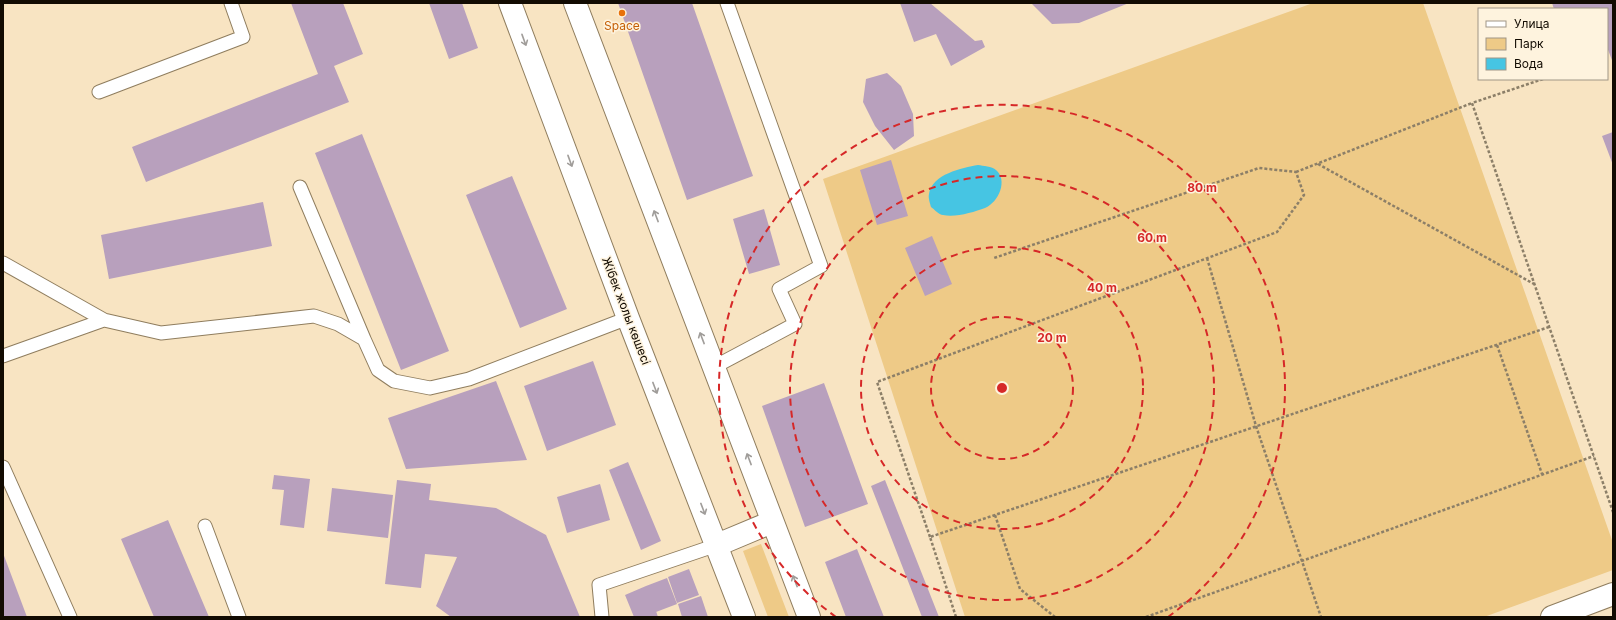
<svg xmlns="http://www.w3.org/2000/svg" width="1616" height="620" viewBox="0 0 1616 620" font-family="Inter,sans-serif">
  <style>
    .green { fill: #eeca87 }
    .water { fill: #46c5e3 }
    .building { fill: #b8a0bd }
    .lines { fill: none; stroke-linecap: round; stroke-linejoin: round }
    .service-casing { stroke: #8f7d5e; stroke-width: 15 }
    .minor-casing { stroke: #8f7d5e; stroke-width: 24 }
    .secondary-casing { stroke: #8f7d5e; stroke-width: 24 }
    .path { stroke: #8c7f68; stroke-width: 2.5; stroke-dasharray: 3 2; stroke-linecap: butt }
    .service { stroke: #fff; stroke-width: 13 }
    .minor { stroke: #fff; stroke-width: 22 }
    .secondary { stroke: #fff; stroke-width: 22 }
    .oneway { stroke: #a09d9a }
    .ring { fill: none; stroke: #d62828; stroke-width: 2; stroke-dasharray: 7 5 }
    .food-dot { fill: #e8710a; stroke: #fef3de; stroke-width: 1.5 }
    .labels { text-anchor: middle; stroke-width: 3; stroke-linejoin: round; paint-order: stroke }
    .food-label { font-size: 12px; fill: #c56008; stroke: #fef3de }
    .street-label { font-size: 12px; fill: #120b02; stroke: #fef3de }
    .centre { fill: #d62828; stroke: #fef3de; stroke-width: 2 }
    .ring-label { font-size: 12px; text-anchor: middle; font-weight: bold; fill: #d62828; stroke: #fef3de; stroke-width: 3; stroke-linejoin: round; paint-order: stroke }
  </style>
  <rect width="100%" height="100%" fill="#f8e4c2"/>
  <!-- green -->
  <path class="green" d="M1313,3H1423L1613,543V570L1484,617H965L823,179Z
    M761,544L789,617H768L743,551Z"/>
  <!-- water -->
  <path class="water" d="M978,165C983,166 992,166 996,170C1008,180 999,202 985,208C974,212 955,218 943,215C939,215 934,209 931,207C930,203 928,198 929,194C932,174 962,168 978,165Z"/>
  <!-- building -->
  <path class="building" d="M291,3H343L363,54L334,66L349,102L146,182L132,147L318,74Z
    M429,3H462L478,48L449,59Z
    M618,3H692L753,176L687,200Z
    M900,3H930L975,41L982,40L985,47L951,66L936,34L914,42Z
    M1031,3H1129L1079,23L1052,24Z
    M1552,3H1613V63L1607,47V9H1554Z
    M887,73L901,86L913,114L914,136L894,150L875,126L863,102L866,79Z
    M1613,132V165L1602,136Z
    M362,134L449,351L401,370L315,153Z
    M891,160L908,216L877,225L860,170Z
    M512,176L567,309L520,328L466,195Z
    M263,202L272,246L109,279L101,235Z
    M764,209L780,265L749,274L733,219Z
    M932,236L952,284L925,296L905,248Z
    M593,361L616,425L547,451L524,386Z
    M496,381L527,460L406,469L388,418Z
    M824,383L868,504L805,527L762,406Z
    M628,462L661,541L641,550L609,470Z
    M274,475L310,479L304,528L280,525L284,490L272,489Z
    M397,480L431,484L429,500L496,508L546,535L580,617H451L436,606L457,557L425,554L421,588L385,584Z
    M885,480L939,617H922L871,486Z
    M600,484L610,520L567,533L557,497Z
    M332,488L393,495L388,538L327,531Z
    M168,520L209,617H154L121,539Z
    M857,549L884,617H846L825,562Z
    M3,553L27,617H3Z
    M689,569L699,595L677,603L668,577Z
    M667,578L677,604L656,612L646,586Z
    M646,586L656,611L658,617H634L625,595Z
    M701,596L708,617H682L678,604Z"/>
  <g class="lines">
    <!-- service casing -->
    <g class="service-casing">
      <path id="service" d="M99,92L243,37L231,3
        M300,187L364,339
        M3,263L104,320
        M3,356L104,320L161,333L314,316L338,324L364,339L378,370L394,381L430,388L469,379L628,318
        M714,367L795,324L779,289L821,266L727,3
        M3,467L70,617
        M205,526L239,617
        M602,617L599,585L717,545"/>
    </g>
    <!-- minor casing -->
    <g class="minor-casing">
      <path id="minor" d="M1552,617L1613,594"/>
    </g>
    <!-- secondary casing -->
    <g class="secondary-casing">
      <path id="secondary" d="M510,3L628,318L744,617
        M575,3L809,617
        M717,545L772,522"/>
    </g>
    <!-- path -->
    <path class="path" d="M1543,79L1472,103L1613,512
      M1318,164L1534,284
      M1296,172L1472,103
      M1207,258L1256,426L1321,617
      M1497,345L1542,474
      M995,515L1020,589L1055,617
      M930,537L877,382L1277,232L1304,195L1296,172L1259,168L994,258
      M956,617L930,537L1549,327
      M1146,617L1594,456"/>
    <!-- service -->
    <use href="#service" class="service"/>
    <!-- minor -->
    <use href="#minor" class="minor"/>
    <!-- secondary -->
    <use href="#secondary" class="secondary"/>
  </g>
  <!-- one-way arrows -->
  <defs><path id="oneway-shaft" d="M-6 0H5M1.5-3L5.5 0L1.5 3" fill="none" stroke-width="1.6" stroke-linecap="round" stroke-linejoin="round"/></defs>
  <g class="oneway">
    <use href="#oneway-shaft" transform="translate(524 40) rotate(70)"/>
    <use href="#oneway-shaft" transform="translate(570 161) rotate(70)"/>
    <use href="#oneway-shaft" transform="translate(656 216) rotate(-111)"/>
    <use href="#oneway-shaft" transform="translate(702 338) rotate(-111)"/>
    <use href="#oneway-shaft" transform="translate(655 388) rotate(69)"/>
    <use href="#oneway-shaft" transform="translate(749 459) rotate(-111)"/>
    <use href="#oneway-shaft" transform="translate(703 509) rotate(69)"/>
    <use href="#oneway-shaft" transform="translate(795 581) rotate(-111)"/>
  </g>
  <!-- distance rings -->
  <g class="ring">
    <circle cx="1002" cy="388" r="71"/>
    <circle cx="1002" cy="388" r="141"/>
    <circle cx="1002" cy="388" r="212"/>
    <path d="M836 617A283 283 0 1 1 1168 617"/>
  </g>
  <!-- markers -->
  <circle class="food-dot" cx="622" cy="13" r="4"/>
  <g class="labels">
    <!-- food labels -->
    <g class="food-label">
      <text x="622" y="30">Space</text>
    </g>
    <!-- street labels -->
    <g class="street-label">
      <text transform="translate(626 311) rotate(69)" y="4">Жібек жолы көшесі</text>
    </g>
  </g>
  <circle cx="1002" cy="388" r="6" class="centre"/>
  <g class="ring-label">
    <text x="1202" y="192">80 m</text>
    <text x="1152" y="242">60 m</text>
    <text x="1102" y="292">40 m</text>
    <text x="1052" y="342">20 m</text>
  </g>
  <!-- border -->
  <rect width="1616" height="620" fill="none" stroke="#120b02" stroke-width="8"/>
  <!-- legend -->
  <rect x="1478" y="8" width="130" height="72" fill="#fef3de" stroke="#a09686"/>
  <rect x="1486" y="21" width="20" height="6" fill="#ffffff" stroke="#a09686"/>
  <text x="1514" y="28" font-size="12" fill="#120b02">Улица</text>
  <rect x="1486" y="38" width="20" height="12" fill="#eeca87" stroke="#a09686"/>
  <text x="1514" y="48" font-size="12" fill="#120b02">Парк</text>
  <rect x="1486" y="58" width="20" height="12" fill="#46c5e3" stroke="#a09686"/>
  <text x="1514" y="68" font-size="12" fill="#120b02">Вода</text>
</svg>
